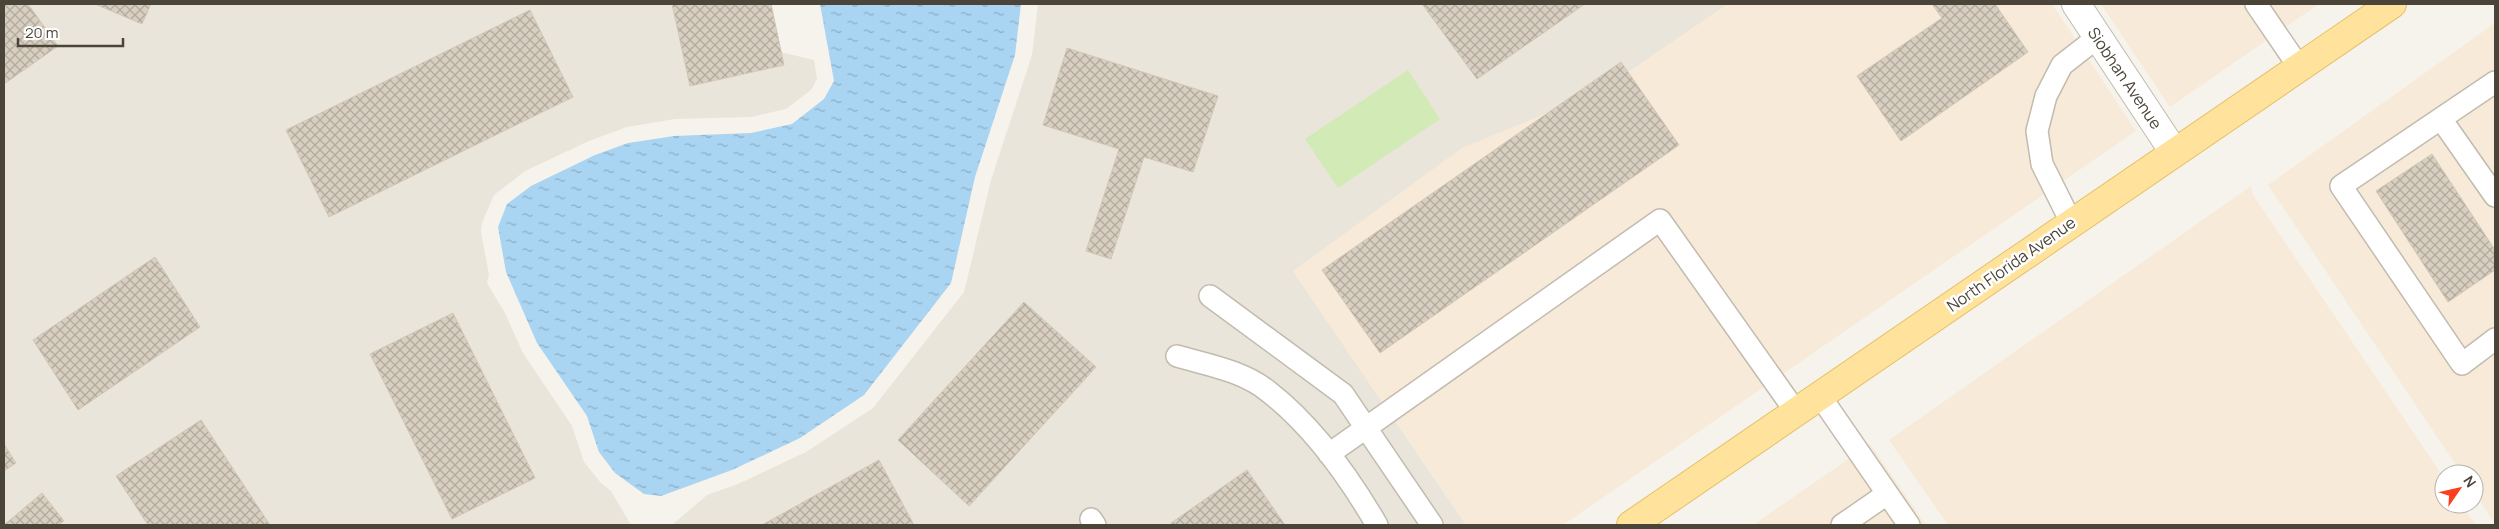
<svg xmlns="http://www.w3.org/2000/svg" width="2499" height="529" viewBox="0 0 2499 529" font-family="Manrope,sans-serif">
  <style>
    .residential { fill: #eae5da }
    .commercial { fill: #f7ead8 }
    .grass { fill: #d2eab5 }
    .water { fill: url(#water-ripples) }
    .building { fill: url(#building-cross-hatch); stroke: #d3c7b4 }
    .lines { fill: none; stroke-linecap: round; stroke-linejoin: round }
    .lane-casing { stroke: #c2bbae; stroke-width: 24 }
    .street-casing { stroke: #c2bbae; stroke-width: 30 }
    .primary-casing { stroke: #e6c16a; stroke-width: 30 }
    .lane { stroke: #fff; stroke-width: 21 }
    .street { stroke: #fff; stroke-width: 28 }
    .primary { stroke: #ffe39c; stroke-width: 28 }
    .labels { text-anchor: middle; stroke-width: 5; stroke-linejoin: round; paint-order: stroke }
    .street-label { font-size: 16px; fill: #4b4439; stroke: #fff }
  </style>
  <defs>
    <pattern id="water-ripples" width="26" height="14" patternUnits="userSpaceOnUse" patternTransform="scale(1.25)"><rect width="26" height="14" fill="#a9d4f2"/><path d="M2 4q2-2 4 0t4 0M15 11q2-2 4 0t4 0" fill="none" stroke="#8caec5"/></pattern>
    <pattern id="building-cross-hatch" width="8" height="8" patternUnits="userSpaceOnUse" patternTransform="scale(1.25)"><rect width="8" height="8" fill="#d8cfc1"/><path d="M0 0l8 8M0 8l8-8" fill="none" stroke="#b1aa9e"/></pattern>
  </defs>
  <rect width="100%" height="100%" fill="#f6f3ec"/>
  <!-- residential -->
  <path class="residential" d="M4,4H733L748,44L814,60L817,79L811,90L786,109L751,117L675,119L627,127L589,141L525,171L494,195L482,223L481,232L489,275L487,283L505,313L523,353L572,426L584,462L601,483L611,491L631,525H4Z
    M1038,4H1728L1601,91L1293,271L1466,525H672L707,495L738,484L806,452L873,408L964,292L991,180L1032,55Z"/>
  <!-- commercial -->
  <path class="commercial" d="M1728,4H2052L2136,131L1563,525H1466L1293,271L1462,148L1601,91Z
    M2101,4H2319L2170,107Z
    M2495,23V524L2474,492V474H2462L2268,185Z
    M2251,186L2253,195L2444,478V504H2461L2476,525H1948L1889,440Z
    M1870,444L1926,525H1753Z"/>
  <!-- grass -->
  <path class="grass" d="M1408,70L1440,119L1338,188L1305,139Z"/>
  <!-- water -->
  <path class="water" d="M820,4H1021L1015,55L975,177L951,283L864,395L800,438L732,470L661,496L644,494L615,473L599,452L587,416L537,343L506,272L498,227L507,204L531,186L595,155L628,143L674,136L751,133L792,124L824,99L834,81Z"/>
  <!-- building -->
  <path class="building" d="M4,4H28L58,46L4,84Z
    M95,4H151L142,24Z
    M672,4H771L784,65L690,86Z
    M1422,4H1585L1477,79Z
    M1932,4H1995L2028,52L1901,141L1857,76L1942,18Z
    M530,10L573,97L329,217L286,130Z
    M1067,48L1218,96L1193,172L1144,157L1111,259L1086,251L1119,149L1043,125Z
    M1621,62L1679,145L1380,353L1322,270Z
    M2432,154L2495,250V270L2448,302L2376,191Z
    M155,257L200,327L78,410L33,340Z
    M1024,302L1096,367L969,506L898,440Z
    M453,313L535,478L452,519L370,354Z
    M201,420L270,525H148L116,476Z
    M4,444L16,463L4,471Z
    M879,460L914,525H762Z
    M1247,470L1285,525H1172L1171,523Z
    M42,493L64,521L58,525H4Z"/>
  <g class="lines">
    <!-- lane casing -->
    <g class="lane-casing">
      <path id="lane" d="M2256,4L2299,67
        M2495,82L2341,186L2462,364L2495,339
        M2441,119L2495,196
        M2071,222L2042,164L2037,131L2046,96L2062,65L2098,37
        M1210,296L1343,394L1432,525
        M1177,356C1208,365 1244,371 1269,392C1314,427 1349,477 1377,525
        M1820,396L1909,525
        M1329,454L1660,220L1796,412
        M1091,519L1095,525
        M1842,525L1887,494"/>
    </g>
    <!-- street casing -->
    <g class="street-casing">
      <path id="street" d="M2076,4L2174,152"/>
    </g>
    <!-- primary casing -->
    <g class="primary-casing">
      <path id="primary" d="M1631,525L2392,4"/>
    </g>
    <!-- lane -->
    <use href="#lane" class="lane"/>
    <!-- street -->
    <use href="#street" class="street"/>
    <!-- primary -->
    <use href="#primary" class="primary"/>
  </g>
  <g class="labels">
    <!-- street labels -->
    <g class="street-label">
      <text transform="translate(2125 78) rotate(56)" y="6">Siobhan Avenue</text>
      <text transform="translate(2011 264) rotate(-35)" y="6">North Florida Avenue</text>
    </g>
  </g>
  <!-- border -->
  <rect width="2499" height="529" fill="none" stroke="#4b4439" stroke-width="10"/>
  <!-- north arrow -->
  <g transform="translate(2459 489) rotate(56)"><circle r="24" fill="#ffffff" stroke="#b7b4b0"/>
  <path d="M0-4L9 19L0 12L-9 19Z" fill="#fc3f1d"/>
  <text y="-8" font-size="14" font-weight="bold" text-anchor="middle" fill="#4b4439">N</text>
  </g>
  <!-- scale -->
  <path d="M18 38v8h105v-8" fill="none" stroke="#4b4439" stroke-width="2.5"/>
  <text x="25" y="38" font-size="15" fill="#4b4439" stroke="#ffffff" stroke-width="4" paint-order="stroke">20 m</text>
</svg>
